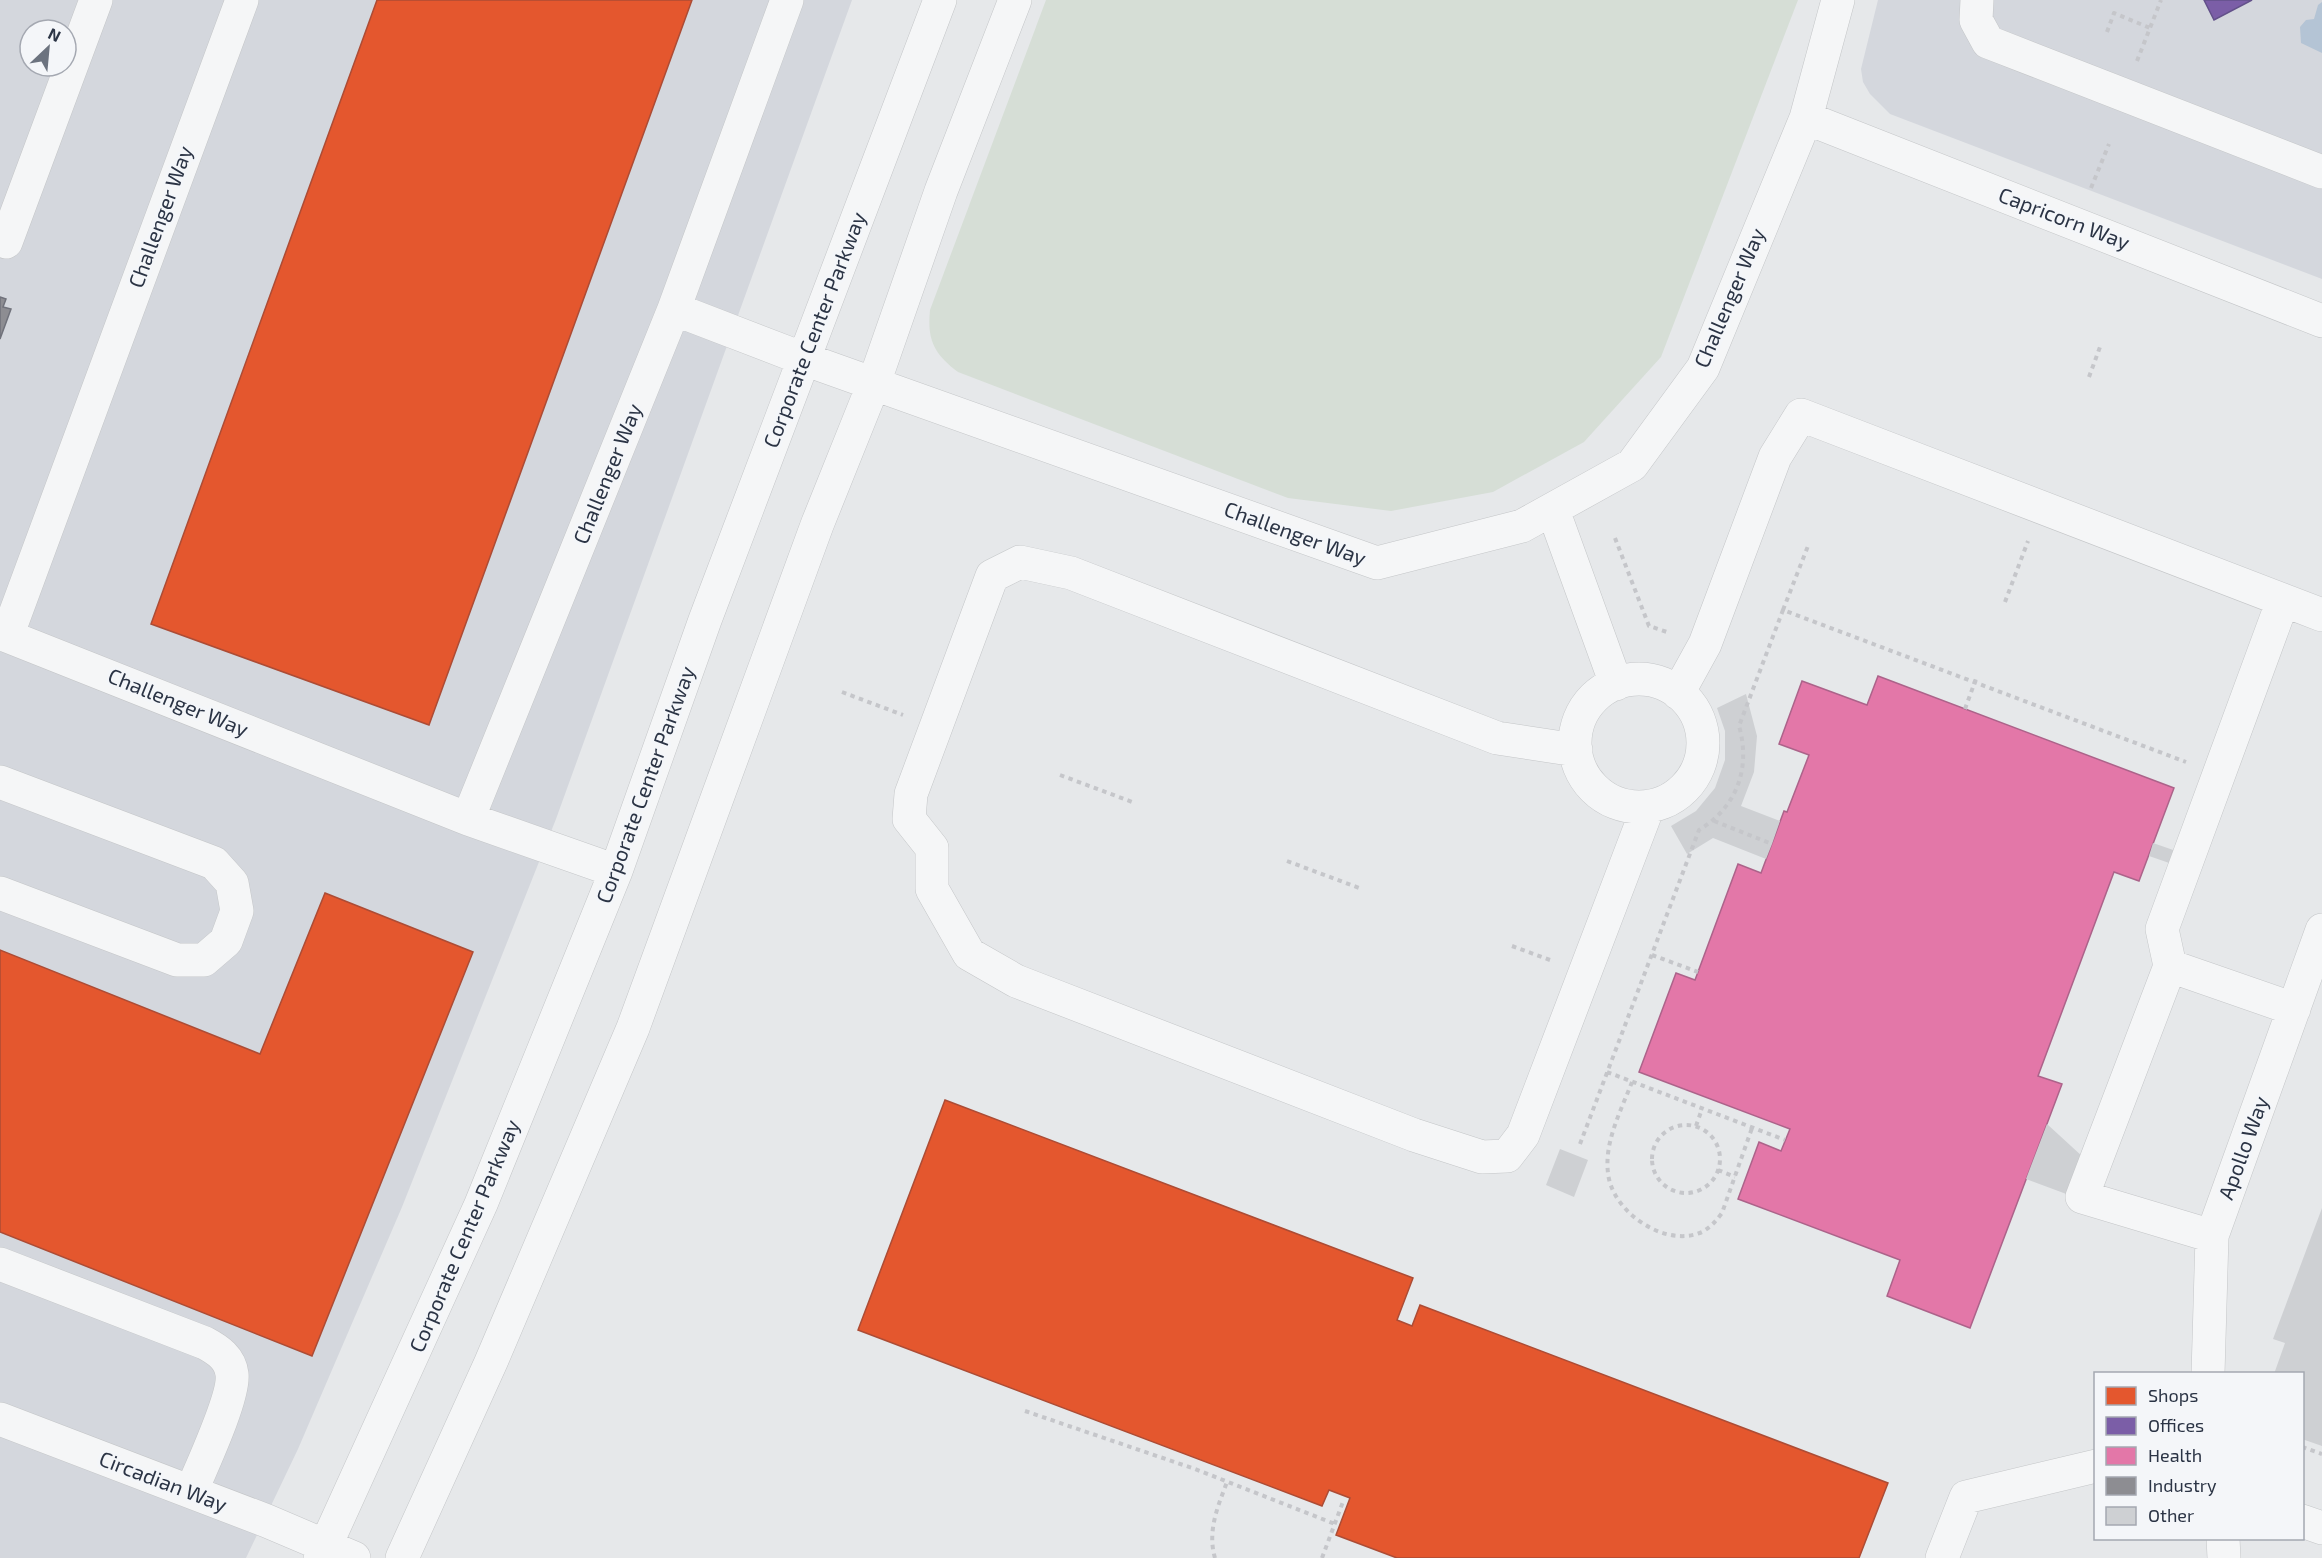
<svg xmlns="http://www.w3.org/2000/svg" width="2322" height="1558" viewBox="0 0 2322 1558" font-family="'Exo 2',sans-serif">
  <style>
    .built { fill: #d4d7dd; fill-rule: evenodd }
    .green { fill: #d6ded6 }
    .water { fill: #b4c4d5 }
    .shops { fill: #e4572e; stroke: #ac4c35; stroke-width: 1.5 }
    .offices { fill: #7b5ea7; stroke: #63518a; stroke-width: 1.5 }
    .health { fill: #e377a8; stroke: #ac638a; stroke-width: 1.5 }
    .industry { fill: #8d8d92; stroke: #70727b; stroke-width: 1.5 }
    .building { fill: #ced0d3 }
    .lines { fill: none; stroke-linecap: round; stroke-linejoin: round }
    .minor-casing { stroke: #c4c6c8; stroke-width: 34 }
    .path { stroke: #c5c6ca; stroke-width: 4; stroke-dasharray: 4.5 4.5; stroke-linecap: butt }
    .minor { stroke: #f5f6f7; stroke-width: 33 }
    .labels { text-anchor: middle; stroke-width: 6; stroke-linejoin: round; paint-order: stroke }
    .street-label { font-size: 21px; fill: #2b3445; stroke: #f4f6f9 }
  </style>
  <rect width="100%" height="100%" fill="#e6e8ea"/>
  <!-- built -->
  <path class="built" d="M0,0H852L556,819L402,1207L298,1449L246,1558H0ZM30,30H66V66H30Z
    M1878,0H2322V279L1890,114L1870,94L1863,82L1861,69Z"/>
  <!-- green -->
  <path class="green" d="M1046,0H1798L1661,357L1584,442L1493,492L1391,511L1288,498L958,372C934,354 927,340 930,310Z"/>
  <!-- water -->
  <path class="water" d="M2322,2V53L2301,43L2300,27L2306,20L2314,19L2318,5Z"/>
  <!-- shops -->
  <path class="shops" d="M377,0H692L429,725L151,624Z
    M325,893L473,952L312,1356L0,1232V950L260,1054Z
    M945,1100L1413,1278L1397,1320L1412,1326L1420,1305L1888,1483L1859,1558H1397L1336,1535L1350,1498L1329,1490L1322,1506L858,1330Z"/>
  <!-- offices -->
  <path class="offices" d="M2204,0H2252L2214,20Z"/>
  <!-- health -->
  <path class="health" d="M1878,676L2174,788L2139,881L2114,872L2038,1076L2062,1084L1970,1328L1887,1296L1900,1260L1738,1199L1759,1142L1781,1151L1790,1129L1639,1072L1676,973L1695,980L1738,864L1761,873L1784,811L1787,812L1809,755L1779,744L1802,681L1867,705Z"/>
  <!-- industry -->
  <path class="industry" d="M0,297L6,299L3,307L11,309L0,339Z"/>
  <!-- building -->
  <path class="building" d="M1746,694L1757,736L1754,772L1741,806L1780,821L1772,844L1766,859L1713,838L1687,854L1671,826L1696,811L1715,788L1725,760V731L1717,708Z
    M2153,843L2179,852L2175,865L2149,856Z
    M2047,1124L2083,1157L2069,1195L2026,1179Z
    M1560,1149L1588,1160L1574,1197L1546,1185Z
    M2322,1208V1446L2302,1439V1374H2274L2285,1343L2273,1339Z"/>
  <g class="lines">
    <!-- minor casing -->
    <g class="minor-casing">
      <path id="minor" d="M242,0L7,636L468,819L674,309L787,0
        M1977,0L1976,20L1988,42L2322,172
        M1806,118L2322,321
        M0,239L6,242L96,0
        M674,309L804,359L1377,563L1522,526L1632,465L1703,368L1806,118L1838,0
        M1553,510L1616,684
        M1575 743a64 64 0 1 1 128 0a64 64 0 1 1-128 0Z
        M1678,693L1705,644L1775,457L1801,415L2322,615
        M1576,750L1497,738L1071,573L1020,562L992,576L911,794L909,819L932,848V889L969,954L1016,981L1414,1135L1482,1157L1507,1156L1523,1135L1648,807
        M0,782L214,863L232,883L237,911L226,941L204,960H177L0,893
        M468,819L616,871
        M2170,966L2294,1009
        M2212,1236L2082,1197L2170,966L2162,929L2283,600
        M0,1264L205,1343C218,1350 230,1358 232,1374C235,1396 201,1468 191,1492
        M2208,1374L2212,1236L2322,930
        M0,1419L267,1521L354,1558
        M2302,1521L2322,1528
        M2223,1538L2224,1558
        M320,1558L481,1204L616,871L705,620L940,0
        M402,1558L491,1362L633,1028L817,525L874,383L941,191L1015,0
        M1942,1558L1966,1497L2096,1466"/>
    </g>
    <!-- path -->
    <path class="path" d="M2107,32L2114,13L2150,28
      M2137,61L2161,0
      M2091,188L2109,144
      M2089,377L2100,347
      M1615,538L1649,626L1670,633
      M2005,602L2028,541
      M1783,610L1808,546
      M842,692L903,715
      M1965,709L1977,676
      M1060,775L1135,803
      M1714,821L1772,844
      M1287,861L1362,889
      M1512,946L1550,960
      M1652,955L1698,972
      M1607,1072L1785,1140
      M1632,1082C1620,1113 1602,1146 1609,1179C1617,1215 1667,1248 1702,1232C1711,1227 1716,1221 1722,1213L1752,1128
      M1652 1159a34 34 0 1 1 68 0a34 34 0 1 1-68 0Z
      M1696,1126L1702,1109
      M1580,1144L1699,830C1737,807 1751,768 1739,726L1783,610L2186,762
      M1718,1170L1735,1177
      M1025,1411L1195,1469L1335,1524
      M2302,1447L2322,1454
      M1215,1558C1207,1531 1218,1506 1227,1482
      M1322,1558L1344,1499"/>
    <!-- minor -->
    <use href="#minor" class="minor"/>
  </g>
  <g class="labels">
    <!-- street labels -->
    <g class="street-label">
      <text transform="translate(161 217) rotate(-70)" y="7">Challenger Way</text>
      <text transform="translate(2064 219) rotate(21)" y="7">Capricorn Way</text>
      <text transform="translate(1730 298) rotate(-67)" y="7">Challenger Way</text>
      <text transform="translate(815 330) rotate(-69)" y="7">Corporate Center Parkway</text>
      <text transform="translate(608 474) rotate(-68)" y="7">Challenger Way</text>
      <text transform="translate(1295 534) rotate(20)" y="7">Challenger Way</text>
      <text transform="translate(178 703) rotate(22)" y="7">Challenger Way</text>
      <text transform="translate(646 785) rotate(-70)" y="7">Corporate Center Parkway</text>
      <text transform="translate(2244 1148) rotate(-70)" y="7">Apollo Way</text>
      <text transform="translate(465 1236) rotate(-67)" y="7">Corporate Center Parkway</text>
      <text transform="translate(163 1482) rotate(21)" y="7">Circadian Way</text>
    </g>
  </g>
  <!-- legend -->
  <rect x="2094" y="1372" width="210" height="168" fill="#f4f6f9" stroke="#a4a8b1" stroke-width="1.5"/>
  <rect x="2106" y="1387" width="30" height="18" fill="#e4572e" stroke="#a4a8b1" stroke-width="1.5"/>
  <text x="2148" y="1402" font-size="18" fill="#2b3445">Shops</text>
  <rect x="2106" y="1417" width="30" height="18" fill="#7b5ea7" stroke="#a4a8b1" stroke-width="1.5"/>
  <text x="2148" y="1432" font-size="18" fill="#2b3445">Offices</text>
  <rect x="2106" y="1447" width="30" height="18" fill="#e377a8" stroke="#a4a8b1" stroke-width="1.5"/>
  <text x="2148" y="1462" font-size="18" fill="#2b3445">Health</text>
  <rect x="2106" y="1477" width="30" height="18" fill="#8d8d92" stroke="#a4a8b1" stroke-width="1.5"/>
  <text x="2148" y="1492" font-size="18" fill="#2b3445">Industry</text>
  <rect x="2106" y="1507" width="30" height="18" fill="#ced0d3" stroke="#a4a8b1" stroke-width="1.5"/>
  <text x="2148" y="1522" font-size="18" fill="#2b3445">Other</text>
  <!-- north arrow -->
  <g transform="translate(48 48) rotate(26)"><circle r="28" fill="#f4f6f9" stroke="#a4a8b1" stroke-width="1.5"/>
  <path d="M0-4.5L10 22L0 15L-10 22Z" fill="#6c737f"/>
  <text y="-9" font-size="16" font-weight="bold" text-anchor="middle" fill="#2b3445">N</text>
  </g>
</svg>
